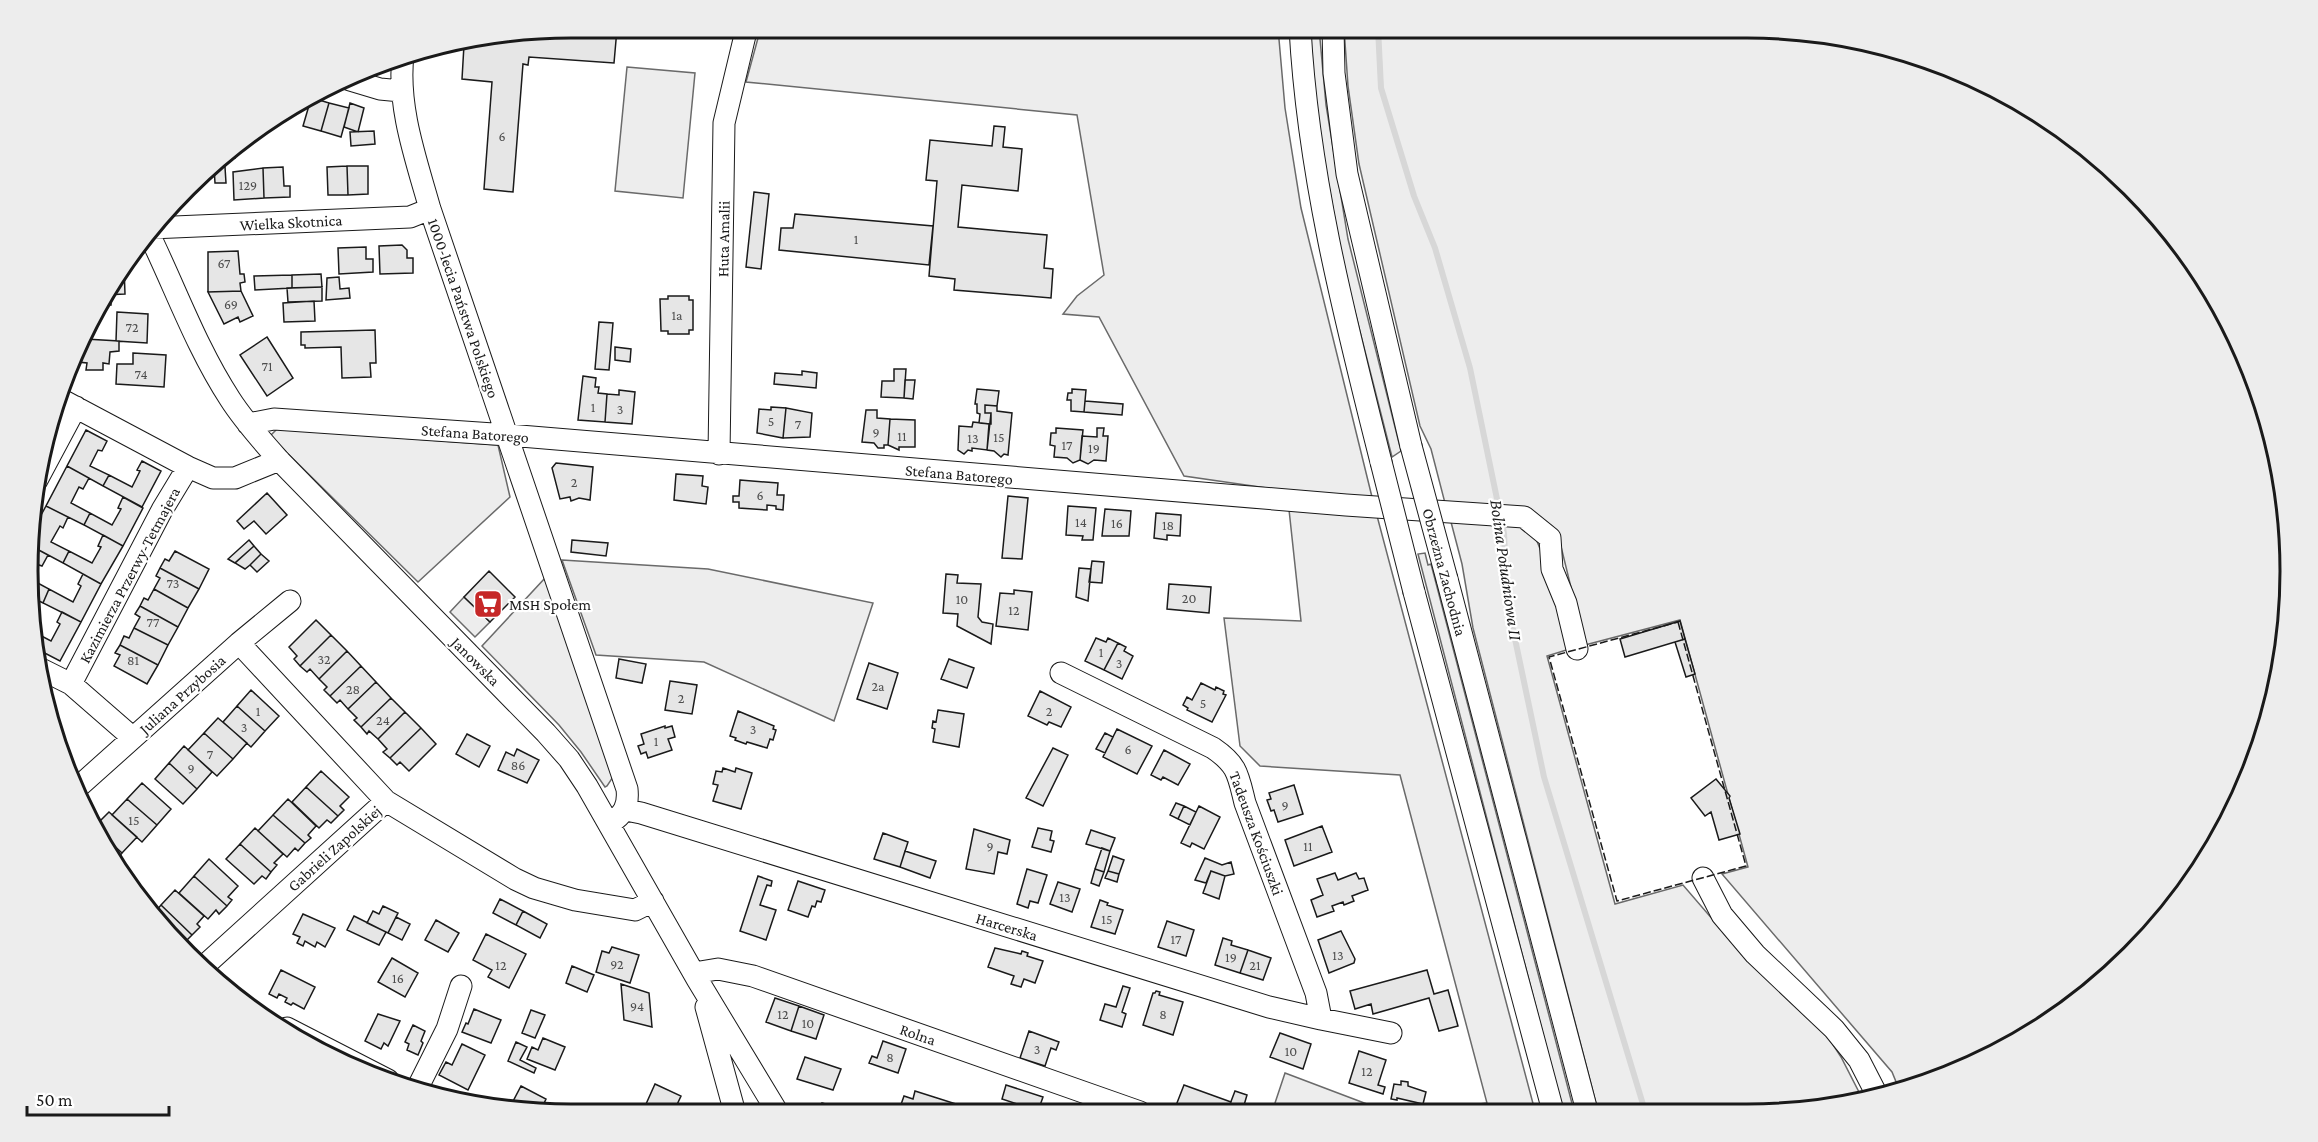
<svg xmlns="http://www.w3.org/2000/svg" width="2318" height="1142" viewBox="0 0 2318 1142" font-family="'Crimson Pro',serif">
  <style>
    .built { fill: #ededed; stroke: #6a6a6a; stroke-width: 1.5 }
    .lines { fill: none; stroke-linecap: round; stroke-linejoin: round }
    .stream { stroke: #d7d7d7; stroke-width: 6 }
    .building { fill: #e6e6e6; stroke: #1a1a1a; stroke-width: 1.5 }
    .minor-casing { stroke: #1a1a1a; stroke-width: 23 }
    .minor { stroke: #fff; stroke-width: 21 }
    .minor-bridge-casing { stroke: #1a1a1a; stroke-width: 23; stroke-linecap: butt }
    .minor-bridge { stroke: #fff; stroke-width: 21 }
    .fence { stroke: #1a1a1a; stroke-width: 1.5; stroke-dasharray: 8 3; stroke-linecap: butt }
    .labels { text-anchor: middle; stroke-width: 4.5; stroke-linejoin: round; paint-order: stroke }
    .number-label { font-size: 14px; fill: #4d4d4d }
    .street-label { font-size: 16px; fill: #1a1a1a; stroke: #fff }
    .poi-label { font-size: 16px; fill: #1a1a1a; stroke: #fff; text-anchor: start }
    .water-label { font-size: 18px; font-style: italic; fill: #1a1a1a; stroke: #fff }
    .rim { fill: none; stroke: #1a1a1a; stroke-width: 3 }
  </style>
  <rect width="100%" height="100%" fill="#fff"/>
  <!-- built -->
  <path class="built" d="M761,27L1278,28L1285,108L1301,208L1372,497L1535,1111H1425L1487,1103L1400,775L1260,766L1240,746L1224,618L1301,621L1287,491L1184,476L1099,317L1063,314L1077,296L1104,275L1077,115L746,82Z
    M1308,28H1319L1326,105L1348,239L1401,451L1392,457L1344,269L1319,132Z
    M1344,28H1782L1887,45L1987,83L2078,139L2156,212L2218,299L2262,396L2286,500L2290,606L2273,711L2235,811L2178,902L2078,1003L1955,1074L1899,1089L1892,1072L1722,874L1748,867L1680,620L1585,645L1558,534L1446,507L1431,449L1420,426L1359,164L1348,86Z
    M627,67L695,73L683,198L615,191Z
    M277,429L498,445L510,497L418,582L270,436Z
    M1451,522L1523,527L1534,534L1563,605L1573,648L1547,656L1615,904L1683,885L1745,957L1819,1023L1841,1057L1862,1098L1818,1110L1598,1111L1473,628L1462,564Z
    M1425,553L1428,565L1431,564L1574,1111H1563L1418,554Z
    M562,560L708,569L873,603L834,721L704,662L596,655Z
    M546,577L613,777L607,786L605,787L581,752L559,725L482,646Z
    M464,597L490,622L475,637L450,612Z
    M1285,1073L1388,1112H1272Z"/>
  <g class="lines">
    <!-- stream -->
    <path class="stream" d="M1378,28L1381,88L1414,196L1435,248L1470,368L1504,533L1507,601L1544,777L1645,1111"/>
  </g>
  <!-- building -->
  <path class="building" d="M571,27L617,29L614,63L529,57L528,65L523,64L513,192L484,189L492,82L462,79L464,45Z
    M316,99L329,103L321,131L303,126L310,102Z
    M329,103L349,108L341,137L321,131Z
    M350,103L364,108L358,132L344,127Z
    M994,126L1005,127L1003,147L1022,149L1018,191L962,185L958,227L1047,235L1044,268L1053,269L1051,298L954,290L955,279L929,276L937,181L926,180L930,140L992,146Z
    M374,131L375,144L351,146L350,132Z
    M234,145L235,158H224L225,167H214L213,164Z
    M347,166H368V194L348,195Z
    M347,166L348,195H328L327,167Z
    M214,167H225L226,183H215Z
    M283,167L284,186H290V197L264,198L263,168Z
    M263,168L264,198L234,200L233,172Z
    M196,180L200,187L178,198Z
    M754,192L769,194L761,269L746,267Z
    M795,214L933,226L929,265L779,250L781,228H793Z
    M402,245L407,250V258H413V273L380,274L379,246Z
    M366,247V259H373V272L339,274L338,248Z
    M238,251L240,274H244L245,282L240,283L241,291L208,292V252Z
    M124,266L125,294L103,295Z
    M321,274L322,287L292,288V275Z
    M292,275V288L255,290L254,276Z
    M339,277L340,289L349,288L350,298L326,300L327,278Z
    M322,287V301L288,302L287,288Z
    M241,291L253,316L240,322L238,317L224,324L208,292Z
    M103,295H111V305H98Z
    M668,296H689V300H693V330H689V334H668V331H661L660,299H668Z
    M314,301L315,321L284,322L283,303Z
    M117,312L148,314L147,343L116,341Z
    M599,322L613,323L609,370L595,369Z
    M375,330L376,363H370L371,377L342,378L341,347L305,348V345H301V332Z
    M267,337L293,378L267,396L240,355Z
    M85,339L119,341V351L110,352L109,364L103,363V370H86L87,363L78,362Z
    M615,347L631,349L630,362L615,360Z
    M133,353L166,355L164,387L116,384L117,364H133Z
    M894,369H906L904,398L881,397L882,381H894Z
    M802,371L817,373L816,388L774,384L775,373L802,375Z
    M583,376L596,378L595,387H599L598,393L607,394L605,422L578,420Z
    M905,380H915L913,399L904,398Z
    M977,389L999,391L997,406L985,405V413H991V424L979,423L980,414L977,413V404H975Z
    M1072,389L1086,390L1084,412L1071,411V400H1067L1068,393H1072Z
    M619,390L635,392L632,424L605,422L607,394L619,395Z
    M1085,401L1123,404L1122,415L1084,412Z
    M985,405L997,406V411L1012,413L1008,455L1004,454L1001,457L994,451L987,450L991,413H985Z
    M771,407L786,408L783,438L757,433L759,409L771,410Z
    M786,408L812,413L810,437L783,438Z
    M866,410H877V418L890,419L888,445H884V448H878L874,443L862,442Z
    M890,419L915,420V447H899V450L888,445Z
    M973,422L989,424L987,450L972,448V451L968,450L964,454L958,450L959,426L972,427Z
    M1056,428L1083,430L1080,460L1073,463L1067,458L1054,457L1055,446L1050,445L1051,433H1056Z
    M1097,428H1104L1103,436H1108L1106,461L1094,460L1088,464L1080,460L1082,436L1097,437Z
    M86,430L107,441L102,451L98,450L90,466L109,475L103,486L67,466Z
    M142,461L161,471L142,507L103,486L109,475L132,487L140,471L137,470Z
    M556,463L593,467L590,500L579,498L571,501L570,497L560,499L552,468Z
    M67,466L89,478L83,489L79,487L71,503L90,513L84,525L46,506Z
    M676,474L703,476L702,486L708,487L706,504L674,500Z
    M740,480L778,483L777,495H784L783,510L776,509V506L767,505V510L739,508V502H733V496H739Z
    M267,493L287,515L266,534L254,521L244,529L237,521Z
    M1008,496L1028,498L1022,559L1002,558Z
    M123,497L143,508L123,546L84,525L90,513L112,525L121,509L118,508Z
    M46,506L68,517L63,528L60,526L51,542L69,551L63,563L35,548V526Z
    M1068,506L1096,508L1093,540H1082L1083,536L1066,535Z
    M1105,509L1131,511L1129,536H1102Z
    M1156,513L1181,515L1180,536L1167,535V540L1154,538Z
    M103,535L123,546L101,584L63,563L69,551L92,563L101,547L98,546Z
    M249,540L254,546L235,563L228,559Z
    M572,540L608,543L606,556L571,552Z
    M254,546L261,554L250,565L245,569L235,563Z
    M35,548L48,555L42,566L39,565L34,574Z
    M175,551L209,569L199,589L160,568L165,559L169,561Z
    M261,554L269,561L257,572L250,565Z
    M1092,561L1104,562L1102,583L1089,582Z
    M160,568L199,589L188,608L154,589L160,578L156,576Z
    M1079,568L1091,569L1088,601L1076,597Z
    M489,571L515,597L490,622L464,597Z
    M83,574L101,584L81,622L43,603L49,589L73,602L81,586L78,584Z
    M946,574L958,575L957,583L981,584L978,617L982,622L993,624L991,644L957,626L958,614L943,613Z
    M34,581L49,589L43,603L33,598Z
    M1169,584L1211,587L1209,613L1167,609Z
    M154,589L188,608L178,627L140,606L144,598L148,600Z
    M1014,590L1032,592L1028,630L996,626L1000,593L1014,594Z
    M140,606L178,627L168,645L134,628L140,617L135,614Z
    M62,612L81,622L60,661L33,647L32,631L51,641L60,624L57,622Z
    M316,620L331,635L300,666L294,659L297,656L289,647Z
    M1680,621L1685,639L1625,657L1620,639Z
    M134,628L168,645L158,665L120,645L124,636L129,638Z
    M331,635L347,651L319,679L310,669L307,672L300,666Z
    M1096,638L1106,642L1108,638L1118,643L1104,670L1085,661Z
    M1685,639L1695,674L1686,677L1675,642Z
    M1118,643L1126,647L1124,651L1133,656L1122,679L1104,670Z
    M120,645L158,665L147,684L114,666L120,655L115,653Z
    M347,651L361,666L330,696L324,690L327,687L319,679Z
    M619,659L646,664L642,683L616,678Z
    M949,659L974,668L967,688L941,679Z
    M869,663L898,673L887,709L857,699Z
    M361,666L376,682L348,709L340,700L337,703L330,696Z
    M670,681L697,685L692,714L665,710Z
    M376,682L391,698L361,727L354,720L357,718L348,709Z
    M1201,683L1215,690L1216,687L1224,691L1223,694L1226,695L1212,722L1187,710L1188,708L1183,705L1187,697L1192,700Z
    M251,690L279,716L265,731L237,706Z
    M1040,691L1071,707L1061,727L1049,722L1047,725L1028,716Z
    M391,698L405,712L378,739L369,731L367,734L361,727Z
    M237,706L265,731L251,747L223,722Z
    M938,710L964,714L959,747L933,742L935,729L932,728L933,721L936,722Z
    M738,711L774,726L773,729L776,730L773,740L770,739L767,748L747,742L746,744L735,740L736,738L730,736Z
    M405,712L421,728L390,758L383,752L387,749L378,739Z
    M218,718L247,743L233,759L204,733Z
    M665,726V728L672,726L675,737L668,739L672,750L648,758L646,752L641,754L638,746L644,744L641,734Z
    M421,728L436,744L409,771L400,762L397,765L390,758Z
    M1117,729L1152,746L1137,774L1103,757Z
    M204,733L233,759L217,776L188,750Z
    M1105,733L1113,737L1105,753L1096,749Z
    M467,734L490,746L479,767L456,754Z
    M184,746L212,772L197,789L169,763Z
    M1053,748L1068,755L1043,806L1026,798Z
    M517,749L539,760L527,783L498,770L506,752L514,756Z
    M1164,750L1190,764L1178,785L1163,777L1161,780L1151,775Z
    M169,763L197,789L183,804L155,779Z
    M723,768L735,772L736,768L752,773L741,809L713,801L718,785L713,784L716,771L722,772Z
    M321,771L349,797L340,806L344,810L338,816L306,787Z
    M1716,779L1730,796L1729,798L1740,834L1719,840L1711,812L1705,816L1691,798Z
    M142,783L171,809L157,825L127,799Z
    M1294,785L1303,814L1278,822L1274,810L1271,811L1267,800L1271,799L1269,793Z
    M306,787L338,816L331,823L327,820L319,828L292,802Z
    M127,799L157,825L142,842L112,815Z
    M288,799L316,826L308,835L311,838L305,843L273,815Z
    M1176,803L1184,806L1178,819L1170,815Z
    M1184,806L1196,812L1190,825L1178,819Z
    M1199,806L1220,817L1204,849L1192,843L1190,847L1181,843Z
    M109,812L137,837L122,853L94,827Z
    M273,815L305,843L298,851L295,848L287,857L258,831Z
    M1322,826L1332,852L1294,866L1285,840Z
    M95,828L122,853L117,859Z
    M255,828L283,854L274,863L277,865L271,872L240,844Z
    M1038,828L1052,831L1050,840L1054,841L1051,852L1032,847Z
    M974,829L1010,840L1007,854L998,852L994,874L966,869Z
    M1091,830L1115,838L1110,851L1086,844Z
    M883,833L908,842L900,867L874,859Z
    M240,844L271,872L266,879L262,876L254,884L226,859Z
    M1102,848L1110,851L1104,872L1095,869Z
    M905,851L936,861L930,878L900,867Z
    M1113,856L1124,860L1119,874L1108,871Z
    M1205,858L1222,865L1231,862L1234,874L1225,876L1211,871L1206,883L1195,880Z
    M209,859L238,886L228,897L232,900L227,906L194,876Z
    M1027,869L1047,875L1038,903L1030,901L1028,908L1017,904Z
    M1095,869L1104,872L1099,886L1091,883Z
    M1108,871L1119,874L1117,882L1105,878Z
    M1211,871L1225,876L1219,899L1203,893Z
    M1335,873L1338,880L1356,873L1359,879L1364,878L1368,890L1352,896L1354,901L1344,905L1343,902L1332,906L1334,911L1317,917L1311,900L1323,895L1317,879Z
    M194,876L227,906L219,914L216,910L208,919L179,893Z
    M758,876L772,881L771,886L767,885L760,905L776,910L766,940L740,931Z
    M798,881L825,890L821,902L817,901L815,907L812,906L808,917L788,910Z
    M1058,882L1080,889L1072,912L1050,904Z
    M175,890L204,916L197,924L200,927L192,935L161,905Z
    M500,899L523,911L516,925L493,913Z
    M1100,900L1108,903L1107,905L1123,910L1115,934L1091,927Z
    M161,905L192,935L186,941L184,939L178,944L155,912Z
    M383,906L398,913L388,933L367,923L373,911L379,914Z
    M523,911L547,924L540,938L516,925Z
    M303,914L335,928L325,947L317,942L315,947L305,941L303,946L297,943L300,937L293,934Z
    M354,916L386,932L379,945L347,930Z
    M396,917L410,924L402,940L388,933Z
    M436,920L459,933L448,952L425,940Z
    M1167,921L1194,930L1186,956L1158,947Z
    M1341,931L1355,959L1354,963L1329,973L1318,940Z
    M486,934L526,954L509,988L488,977L492,970L473,960Z
    M1223,938L1232,941L1231,945L1248,950L1240,973L1215,965Z
    M612,947L639,955L630,983L596,972L602,951L609,953Z
    M995,948L1021,954L1022,951L1028,953L1027,956L1043,961L1035,983L1024,979L1021,987L1011,984L1014,976L988,967Z
    M1248,950L1271,958L1263,980L1240,973Z
    M392,958L418,973L405,997L378,982Z
    M572,966L594,975L587,992L566,983Z
    M281,970L315,987L304,1009L293,1003L291,1005L285,1002L287,998L279,994L277,998L269,994Z
    M1427,970L1434,994L1448,990L1458,1026L1439,1031L1429,998L1373,1014L1371,1004L1355,1009L1350,991Z
    M621,984L649,993L652,1027L624,1020Z
    M1123,986L1130,988L1122,1012L1126,1014L1122,1027L1100,1020L1105,1004L1116,1007Z
    M1156,991L1160,992L1159,995L1183,1002L1173,1035L1143,1025L1153,993H1155Z
    M775,998L799,1006L791,1031L766,1022Z
    M799,1006L824,1015L816,1039L791,1031Z
    M474,1009L501,1020L491,1043L462,1032L466,1023L468,1024Z
    M531,1010L545,1015L535,1038L522,1033Z
    M378,1014L400,1021L388,1046L384,1043L381,1049L365,1041Z
    M413,1025L425,1031L421,1041L423,1043L418,1055L407,1050L409,1044L405,1042Z
    M1029,1031L1059,1042L1056,1050L1051,1048L1045,1066L1020,1058Z
    M1280,1033L1311,1044L1303,1069L1270,1057Z
    M543,1038L565,1047L555,1070L527,1059L532,1047L538,1050Z
    M883,1041L906,1049L898,1073L869,1063L872,1056L877,1058Z
    M516,1042L527,1047L520,1060L536,1068L534,1073L508,1061Z
    M462,1044L485,1055L468,1090L439,1075L446,1062L452,1065Z
    M1359,1051L1386,1060L1378,1085L1385,1087L1383,1094L1349,1083Z
    M805,1057L841,1069L833,1090L797,1079Z
    M1401,1081L1408,1082V1086L1426,1092L1423,1104L1397,1098V1100L1391,1099L1394,1084L1401,1085Z
    M655,1084L681,1096L673,1113H642Z
    M1006,1085L1043,1097L1038,1111L1002,1099Z
    M1184,1085L1231,1102L1227,1112H1188L1175,1108Z
    M521,1086L546,1099L539,1114L509,1109Z
    M915,1091L956,1104L953,1113H898L904,1096L913,1099Z
    M1235,1091L1247,1095L1242,1112H1227Z
    M822,1103L852,1111L851,1113H819Z"/>
  <g class="lines">
    <!-- minor casing -->
    <g class="minor-casing">
      <path id="minor" d="M1300,28C1308,176 1345,319 1381,462
        M1333,28L1334,73L1347,174L1411,446
        M403,55C397,107 416,159 430,209L627,789C629,807 623,815 609,824
        M350,80L380,89L401,91
        M151,228L410,217L430,209
        M148,232C175,287 196,347 230,399C244,421 262,441 279,460L546,733L569,759L587,786L697,979L778,1113
        M62,400L188,467L213,478H235L279,460
        M248,424L274,419L508,435L1346,505L1524,517L1550,538L1552,569L1566,603L1577,649
        M719,454L724,123L747,27
        M37,480L76,407
        M1447,579L1587,1111
        M1414,592L1553,1111
        M39,668L71,684L133,738
        M1061,673L1213,748C1238,765 1238,775 1245,803L1316,993L1321,1019
        M71,684L162,510L188,467
        M76,789L239,643L290,601
        M386,801L515,879L534,888L575,900L635,910L653,901
        M626,810L641,813L1269,1007L1321,1019L1391,1033
        M1703,878L1722,915L1755,954L1834,1029L1859,1060L1877,1095
        M203,967L386,801L239,643
        M694,973L718,969L753,976L1140,1112
        M706,1007L735,1113
        M287,1028L388,1080
        M416,1091L447,1029L461,986"/>
    </g>
    <!-- minor -->
    <use href="#minor" class="minor"/>
    <!-- minor-bridge casing -->
    <g class="minor-bridge-casing">
      <path id="minor-bridge" d="M1411,446L1447,579
        M1381,462L1414,592"/>
    </g>
    <!-- minor-bridge -->
    <use href="#minor-bridge" class="minor-bridge"/>
    <!-- fence -->
    <path class="fence" d="M1678,622L1746,866L1617,901L1549,657Z"/>
  </g>
  <!-- icons -->
  <defs>
    <g id="supermarket-square" transform="scale(1.5)"><rect x="-9" y="-9" width="18" height="18" rx="4" fill="#c62828" stroke="#fff"/><path d="M-6-5.5h2.5l.6 2H6L4.5 2H-2.5L-4.4-4H-6ZM-1.5 3.2a1.3 1.3 0 1 0 .1 0ZM3 3.2a1.3 1.3 0 1 0 .1 0Z" fill="#fff"/></g>
  </defs>
  <g fill-rule="evenodd">
    <use href="#supermarket-square" x="488" y="604"/>
  </g>
  <g class="labels">
    <!-- number labels -->
    <g class="number-label">
      <text x="502" y="141">6</text>
      <text x="248" y="190">129</text>
      <text x="856" y="244">1</text>
      <text x="224" y="268">67</text>
      <text x="231" y="309">69</text>
      <text x="677" y="320">1a</text>
      <text x="132" y="332">72</text>
      <text x="267" y="371">71</text>
      <text x="141" y="379">74</text>
      <text x="593" y="412">1</text>
      <text x="620" y="414">3</text>
      <text x="771" y="426">5</text>
      <text x="798" y="429">7</text>
      <text x="876" y="437">9</text>
      <text x="902" y="441">11</text>
      <text x="999" y="442">15</text>
      <text x="973" y="443">13</text>
      <text x="1067" y="450">17</text>
      <text x="1094" y="453">19</text>
      <text x="574" y="487">2</text>
      <text x="760" y="500">6</text>
      <text x="1081" y="527">14</text>
      <text x="1117" y="528">16</text>
      <text x="1168" y="530">18</text>
      <text x="173" y="588">73</text>
      <text x="1189" y="603">20</text>
      <text x="962" y="604">10</text>
      <text x="1014" y="615">12</text>
      <text x="153" y="627">77</text>
      <text x="1101" y="657">1</text>
      <text x="324" y="664">32</text>
      <text x="133" y="665">81</text>
      <text x="1119" y="668">3</text>
      <text x="878" y="691">2a</text>
      <text x="353" y="694">28</text>
      <text x="681" y="703">2</text>
      <text x="1203" y="708">5</text>
      <text x="258" y="716">1</text>
      <text x="1049" y="716">2</text>
      <text x="383" y="725">24</text>
      <text x="244" y="732">3</text>
      <text x="753" y="734">3</text>
      <text x="656" y="746">1</text>
      <text x="1128" y="754">6</text>
      <text x="210" y="759">7</text>
      <text x="518" y="770">86</text>
      <text x="191" y="773">9</text>
      <text x="1285" y="810">9</text>
      <text x="134" y="825">15</text>
      <text x="990" y="851">9</text>
      <text x="1308" y="851">11</text>
      <text x="1065" y="902">13</text>
      <text x="1107" y="924">15</text>
      <text x="1176" y="944">17</text>
      <text x="1338" y="960">13</text>
      <text x="1231" y="962">19</text>
      <text x="617" y="969">92</text>
      <text x="501" y="970">12</text>
      <text x="1255" y="970">21</text>
      <text x="398" y="983">16</text>
      <text x="637" y="1011">94</text>
      <text x="783" y="1019">12</text>
      <text x="1163" y="1019">8</text>
      <text x="808" y="1028">10</text>
      <text x="1037" y="1054">3</text>
      <text x="1291" y="1056">10</text>
      <text x="890" y="1062">8</text>
      <text x="1367" y="1076">12</text>
    </g>
    <!-- street labels -->
    <g class="street-label">
      <text transform="translate(291 222) rotate(-3)" y="6">Wielka Skotnica</text>
      <text transform="translate(723 239) rotate(-89)" y="6">Huta Amalii</text>
      <text transform="translate(464 308) rotate(71)" y="6">1000-lecia Państwa Polskiego</text>
      <text transform="translate(475 433) rotate(4)" y="6">Stefana Batorego</text>
      <text transform="translate(959 474) rotate(5)" y="6">Stefana Batorego</text>
      <text transform="translate(1445 572) rotate(75)" y="6">Obrzeżna Zachodnia</text>
      <text transform="translate(129 575) rotate(-62)" y="6">Kazimierza Przerwy-Tetmajera</text>
      <text transform="translate(476 661) rotate(45)" y="6">Janowska</text>
      <text transform="translate(182 694) rotate(-42)" y="6">Juliana Przybosia</text>
      <text transform="translate(1257 833) rotate(70)" y="6">Tadeusza Kościuszki</text>
      <text transform="translate(334 848) rotate(-42)" y="6">Gabrieli Zapolskiej</text>
      <text transform="translate(1007 926) rotate(17)" y="6">Harcerska</text>
      <text transform="translate(918 1034) rotate(19)" y="6">Rolna</text>
    </g>
    <!-- poi labels -->
    <g class="poi-label">
      <text x="509" y="610">MSH Społem</text>
    </g>
    <!-- water labels -->
    <g class="water-label">
      <text transform="translate(1506 570) rotate(82)" y="6">Bolina Południowa II</text>
    </g>
  </g>
  <!-- crop -->
  <path d="M0 0H2318V1142H0ZM571 38H1747A533 533 0 0 1 2280 571V571A533 533 0 0 1 1747 1104H571A533 533 0 0 1 38 571V571A533 533 0 0 1 571 38Z" fill="#ededed" fill-rule="evenodd"/>
  <path class="rim" d="M571 38H1747A533 533 0 0 1 2280 571V571A533 533 0 0 1 1747 1104H571A533 533 0 0 1 38 571V571A533 533 0 0 1 571 38Z"/>
  <!-- scale -->
  <path d="M27 1106v9h142v-9" fill="none" stroke="#1a1a1a" stroke-width="3"/>
  <text x="36" y="1106" font-size="18" fill="#1a1a1a" stroke="#ffffff" stroke-width="4.5" paint-order="stroke">50 m</text>
</svg>
